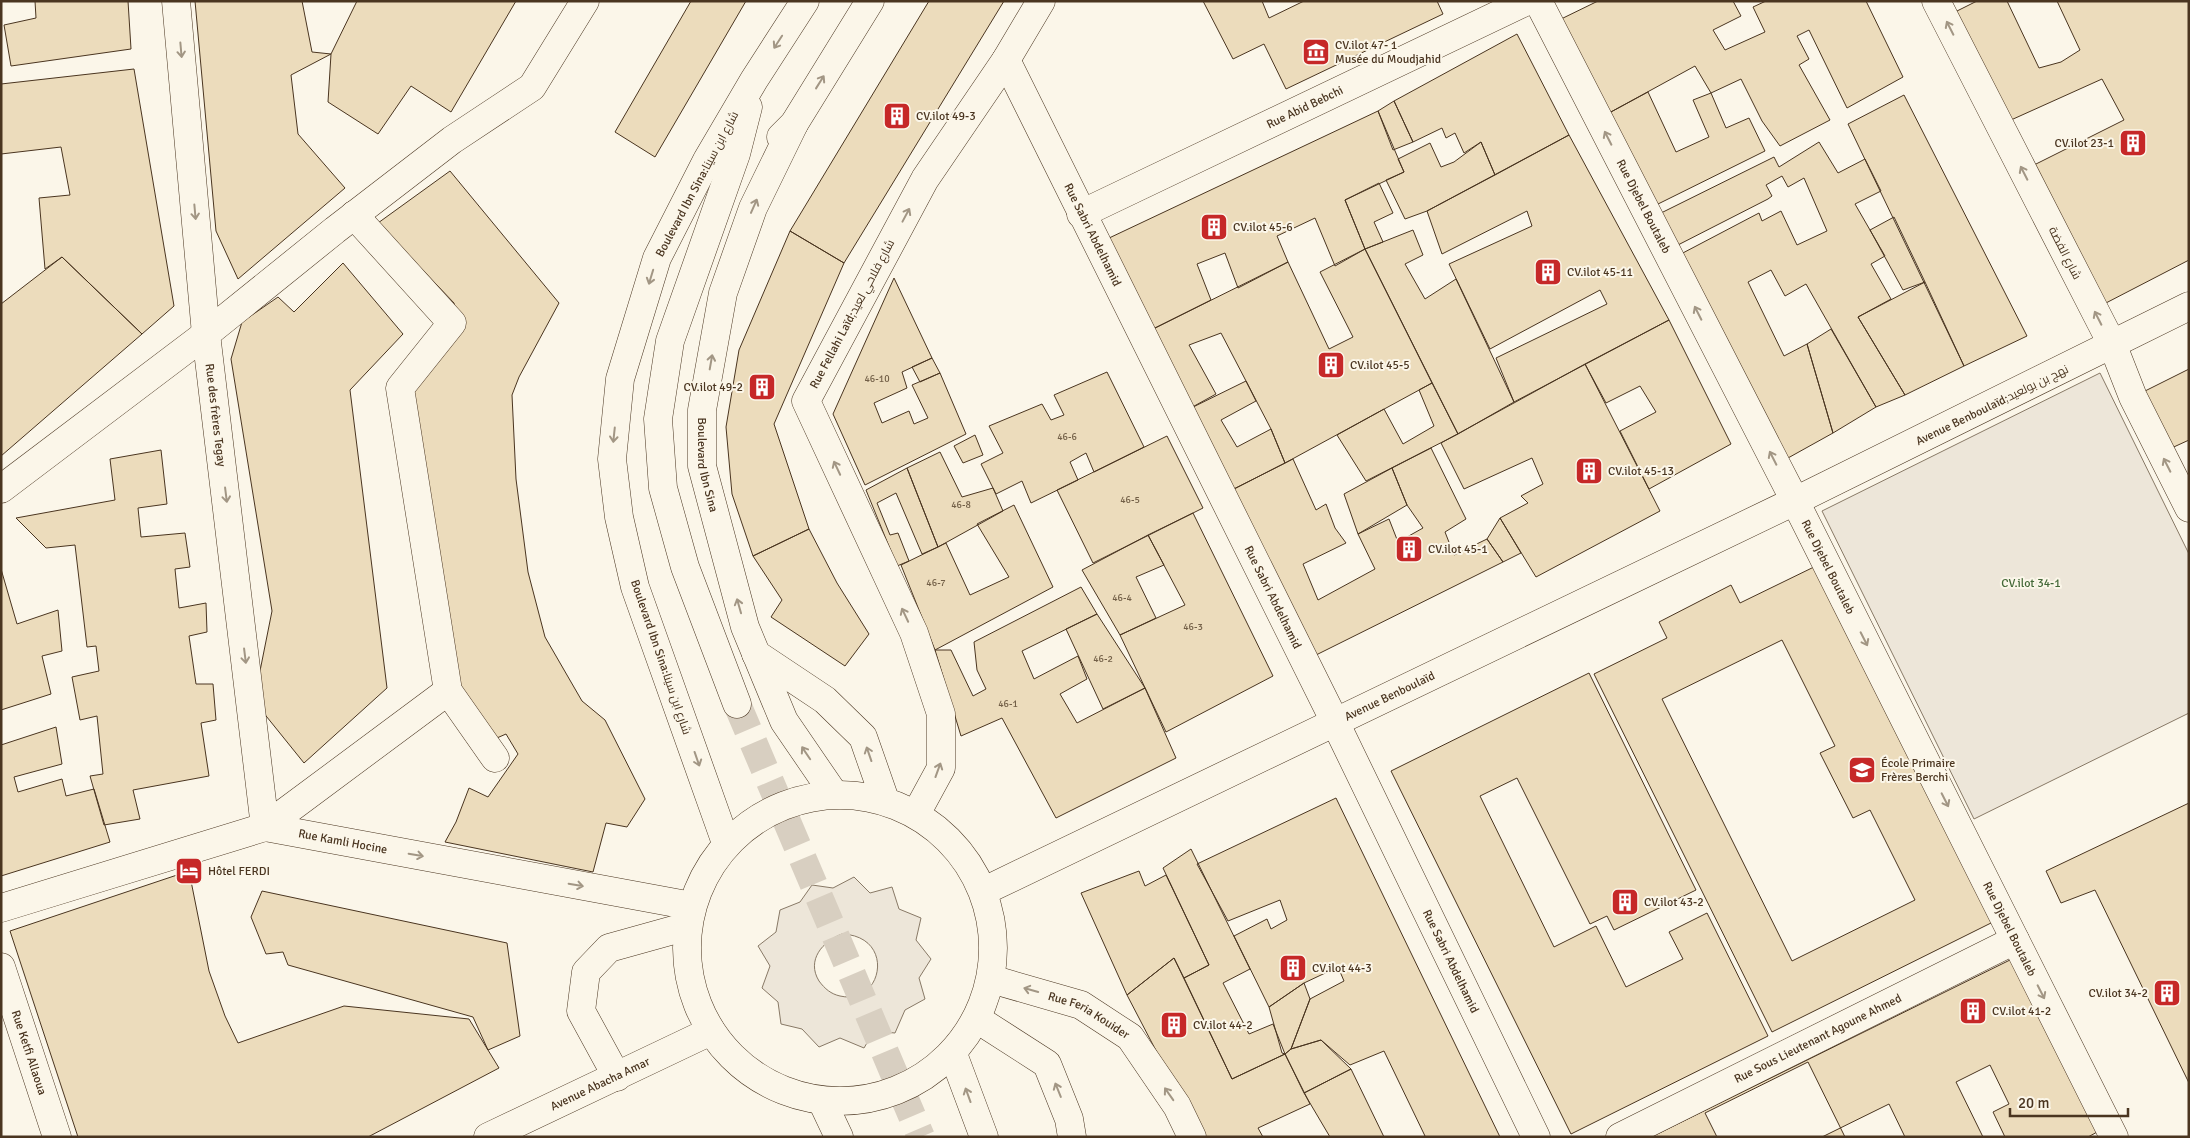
<svg xmlns="http://www.w3.org/2000/svg" width="2190" height="1138" viewBox="0 0 2190 1138" font-family="Signika,Cairo,sans-serif">
  <style>
    .green { fill: #ede6d9; stroke: #887966; fill-rule: evenodd }
    .building { fill: #ecdcbc; stroke: #4a3520; fill-rule: evenodd }
    .lines { fill: none; stroke-linecap: round; stroke-linejoin: round }
    .major-tunnel { stroke: #d8cfc1; stroke-width: 28; stroke-dasharray: 28 14; stroke-linecap: butt }
    .minor-casing { stroke: #4a3520; stroke-width: 29 }
    .major-casing { stroke: #4a3520; stroke-width: 29 }
    .minor { stroke: #fbf6e9; stroke-width: 28 }
    .major { stroke: #fbf6e9; stroke-width: 28 }
    .oneway { stroke: #a29684 }
    .labels { text-anchor: middle; stroke-width: 4; stroke-linejoin: round; paint-order: stroke }
    .number-label { font-size: 10px; fill: #725f47 }
    .poi-label { font-size: 12px; fill: #4a3520; stroke: #fbf6e9; text-anchor: start }
    .street-label { font-size: 12px; fill: #4a3520; stroke: #fbf6e9 }
    .park-label { font-size: 12px; fill: #436837; stroke: #fbf6e9 }
  </style>
  <rect width="100%" height="100%" fill="#fbf6e9"/>
  <!-- green -->
  <path class="green" d="M2100,373L2189,554V713L1974,819L1822,511Z
    M854,877L870,893L892,887L899,909L921,918L916,940L931,959L919,978L925,999L905,1010L895,1033L874,1031L864,1048L840,1038L819,1047L802,1029L781,1024L778,1002L762,988L770,966L758,946L776,932L780,910L800,902L812,885L833,888ZM842,934C896,936 883,1006 840,996C831,994 825,989 819,981C806,960 823,941 842,934Z"/>
  <!-- building -->
  <path class="building" d="M35,1H128L131,49L11,66L4,25L36,18Z
    M195,1H302L312,52L331,54L291,75L298,134L345,188L238,279L216,231Z
    M357,1H516L451,112L411,86L378,134L328,102L331,54Z
    M691,1H746L655,157L615,132Z
    M929,1H1004L844,263L790,231Z
    M1203,1H1437L1443,14L1286,89L1264,44L1233,59Z
    M1262,1H1304L1269,18Z
    M1598,1H1733L1741,16L1713,30L1725,50L1765,32L1753,7L1766,1H1866L1903,77L1847,108L1809,30L1797,36L1809,59L1799,65L1830,120L1780,146L1762,121L1741,79L1711,93L1695,66L1609,113L1557,21Z
    M1977,1H2007L2039,68L2061,62L2080,50L2057,1H2189V260L2104,304L2032,166L2124,120L2102,79L2011,120L1955,12Z
    M1517,34L1569,135L1495,175L1481,142L1464,153L1455,133L1446,138L1442,128L1413,142L1394,101Z
    M134,69L174,306L142,334L62,257L45,269L39,198L70,195L61,147L1,154V84Z
    M1648,92L1676,152L1709,137L1693,100L1711,93L1726,128L1749,118L1765,151L1654,206L1609,113Z
    M1904,95L2027,336L1964,366L1848,124Z
    M1394,101L1413,142L1393,150L1378,111Z
    M1378,111L1404,172L1345,200L1365,249L1335,266L1315,218L1277,236L1288,262L1238,288L1225,253L1197,264L1211,300L1147,332L1107,239Z
    M1569,135L1669,320L1514,402L1496,358L1607,304L1600,290L1490,349L1449,264L1532,226L1527,211L1442,254L1427,211Z
    M1481,142L1495,175L1427,211L1405,219L1386,180L1404,172L1398,159L1430,143L1441,167L1454,162Z
    M1819,142L1838,173L1865,159L1881,191L1855,204L1885,256L1871,264L1891,299L1858,317L1905,395L1876,407L1806,284L1785,296L1771,270L1748,282L1784,356L1807,344L1833,433L1788,458L1679,255L1759,213L1762,221L1781,211L1797,245L1827,231L1804,178L1788,187L1782,176L1766,185L1772,196L1768,199L1674,247L1657,215L1774,157L1779,167Z
    M450,171L559,303L519,377L512,395L516,479L528,572L545,637L582,701L605,720L645,799L627,827L606,823L593,872L445,842L456,822L469,788L488,797L518,754L506,734L490,741L453,680L412,390L460,331L454,303L378,223Z
    M1379,183L1393,213L1374,222L1383,242L1365,249L1345,200Z
    M1894,217L1925,282L1903,290L1870,230Z
    M1413,230L1423,255L1405,264L1425,299L1456,279L1514,402L1458,434L1365,249Z
    M790,231L844,263L774,424L809,529L753,556L732,494L726,427L739,350Z
    M1365,249L1432,383L1285,463L1271,429L1221,333L1189,345L1216,394L1187,410L1147,332L1288,262L1329,349L1353,337L1320,272Z
    M62,257L142,334L1,456V304Z
    M343,263L403,334L350,390L387,688L304,763L254,701L272,611L231,359L242,322L278,297L294,312Z
    M894,278L932,358L902,372L907,388L874,403L882,423L909,411L914,424L928,418L912,385L940,373L966,434L865,485L833,414Z
    M1925,282L1964,366L1905,395L1858,317Z
    M1669,320L1731,444L1649,489L1620,431L1656,412L1640,386L1606,403L1585,364Z
    M1831,329L1876,407L1833,433L1807,344Z
    M932,358L940,373L920,382L912,367Z
    M1585,364L1660,511L1536,577L1500,518L1528,503L1521,496L1543,484L1532,458L1464,489L1441,443Z
    M2189,369V440L2165,451L2137,395Z
    M1107,372L1144,447L1094,472L1086,453L1070,462L1078,480L1031,503L1022,481L996,494L981,464L1003,453L989,426L1042,404L1051,420L1064,415L1054,395Z
    M1246,381L1256,401L1221,420L1237,447L1271,429L1285,463L1228,492L1187,410Z
    M1432,383L1458,434L1366,481L1337,435L1384,409L1403,444L1434,426L1419,390Z
    M975,435L983,455L963,463L954,446Z
    M1167,436L1203,508L1093,563L1057,490Z
    M1431,448L1466,519L1445,532L1454,555L1487,539L1503,562L1310,658L1228,492L1293,459L1316,510L1326,504L1335,528L1346,543L1303,564L1318,600L1375,569L1358,534L1389,519L1398,542L1423,528L1407,505L1392,468Z
    M161,450L167,504L138,508L141,537L185,533L190,567L175,569L179,608L206,603L207,632L189,636L196,684H213L216,720L201,723L209,776L133,790L140,819L104,825L90,776L103,774L97,716L80,720L72,677L99,671L96,646L87,647L75,545L46,548L16,518L115,500L110,459Z
    M940,452L962,497L993,488L1003,511L938,547L907,468Z
    M907,468L938,547L922,554L896,493L877,503L890,535L898,533L909,561L897,566L866,490Z
    M1392,468L1407,505L1358,534L1344,494Z
    M1014,505L1053,587L935,650L901,565L946,543L970,595L1009,577L977,524Z
    M1193,513L1273,676L1166,732L1120,635L1185,605L1148,535Z
    M1500,518L1521,553L1503,562L1487,539Z
    M809,529L837,583L869,634L845,666L771,617L782,600L753,556Z
    M1148,535L1164,565L1136,577L1156,618L1120,635L1082,570Z
    M1818,565L1995,921L1772,1032L1594,674L1667,638L1659,622L1731,585L1740,603ZM1782,640L1835,746L1820,753L1853,818L1870,810L1915,900L1792,961L1662,699Z
    M1,569L17,624L58,610L62,651L42,656L51,694L1,710Z
    M1081,587L1097,614L1022,651L1034,679L1078,656L1087,679L1060,694L1077,723L1145,688L1176,758L1056,818L1002,718L961,736L935,650H951L973,696L986,689L977,670L974,642Z
    M1097,614L1145,688L1103,709L1066,629Z
    M1589,673L1696,890L1614,930L1607,916L1590,924L1517,778L1480,796L1554,947L1596,926L1626,987L1683,959L1669,932L1707,913L1768,1036L1571,1134L1391,771Z
    M56,727L62,764L14,777L18,792L62,779L66,796L94,789L110,842L1,876V745Z
    M1336,798L1500,1137H1423L1425,1136L1384,1051L1350,1065L1321,1040L1291,1049L1310,999L1344,981L1338,967L1304,983L1269,1007L1234,936L1267,919L1271,929L1287,920L1280,900L1228,921L1197,864Z
    M2189,803V1083L2095,890L2061,903L2046,871Z
    M1191,849L1250,969L1223,983L1249,1034L1273,1024L1285,1054L1232,1079L1184,978L1209,965L1163,868Z
    M189,871L209,971L225,1016L238,1043L344,1006L469,1019L499,1068L368,1137H78L10,931Z
    M1139,871L1145,886L1166,875L1209,965L1184,978L1174,958L1127,995L1081,893Z
    M262,891L507,943L520,1036L488,1050L473,1017L288,965L283,952L266,954L251,917Z
    M1174,958L1232,1079L1285,1054L1310,1104L1258,1128L1263,1137H1201L1127,995Z
    M2014,958L2099,1131L2088,1137H2005L1993,1112L2009,1104L1990,1065L1956,1082L1983,1137H1905L1889,1104L1822,1137H1651Z
    M1304,983L1310,999L1291,1049L1285,1054L1282,1053L1269,1007Z
    M1321,1040L1351,1069L1304,1093L1285,1054L1291,1049Z
    M1808,1062L1845,1137H1717L1705,1113Z
    M1351,1069L1384,1137H1330L1304,1093Z"/>
  <g class="lines">
    <!-- major-tunnel -->
    <path class="major-tunnel" d="M737,704L921,1137"/>
    <!-- minor casing -->
    <g class="minor-casing">
      <g id="minor">
        <path id="s1" d="M1538,1L1795,501L2114,1137"/>
        <path d="M1936,1L2113,346L2133,397L2189,508"/>
        <path id="s2" d="M1006,60L1336,724L1536,1137"/>
        <path id="s3" d="M1081,214L1527,1"/>
        <path d="M354,215L452,323L400,388L448,691L495,758"/>
        <path d="M1,489L206,334L335,230L452,140L532,87L585,1"/>
        <path d="M756,654L825,700L863,737L885,800"/>
        <path d="M916,814L941,768V714L914,633L806,401L925,179L1006,60L1041,1"/>
        <path id="s4" d="M984,891L1795,501L2189,306"/>
        <path d="M1,908L265,827L448,691"/>
        <path id="s5" d="M1,967L57,1137"/>
        <path id="s6" d="M991,979L1081,1005L1130,1037L1177,1106L1192,1137"/>
        <path d="M977,1019L1047,1064L1069,1119L1072,1137"/>
        <path d="M617,1077L581,1011L586,972L609,948L688,926"/>
        <path id="s7" d="M1620,1137L2015,940"/>
      </g>
    </g>
    <!-- major casing -->
    <g class="major-casing">
      <g id="major">
        <path id="s8" d="M176,1L206,334L265,827L692,906"/>
        <path id="s9" d="M794,124L753,208L723,293L702,410V466L745,627L784,721L834,794"/>
        <path d="M781,137L794,124L870,1"/>
        <path d="M737,704L685,567L663,488L658,419L670,341L736,154L748,107"/>
        <circle cx="840" cy="948" r="153"/>
        <path d="M726,843L635,587L619,517L612,459L620,379L657,258L707,160L754,80L805,1"/>
        <path d="M953,1054L984,1137"/>
        <path d="M822,1101L839,1137"/>
        <path id="s10" d="M488,1137L711,1031"/>
      </g>
    </g>
    <!-- minor -->
    <use href="#minor" class="minor"/>
    <!-- major -->
    <use href="#major" class="major"/>
  </g>
  <!-- one-way arrows -->
  <defs><path id="oneway-shaft" d="M-6 0H5M1.5-3L5.5 0L1.5 3" fill="none" stroke-width="1.6" stroke-linecap="round" stroke-linejoin="round" transform="scale(1.25)"/></defs>
  <g class="oneway">
    <use href="#oneway-shaft" transform="translate(1950 28) rotate(-117)"/>
    <use href="#oneway-shaft" transform="translate(778 42) rotate(123)"/>
    <use href="#oneway-shaft" transform="translate(181 50) rotate(85)"/>
    <use href="#oneway-shaft" transform="translate(820 82) rotate(-58)"/>
    <use href="#oneway-shaft" transform="translate(1608 138) rotate(-117)"/>
    <use href="#oneway-shaft" transform="translate(2024 173) rotate(-117)"/>
    <use href="#oneway-shaft" transform="translate(754 206) rotate(-66)"/>
    <use href="#oneway-shaft" transform="translate(195 212) rotate(85)"/>
    <use href="#oneway-shaft" transform="translate(906 215) rotate(-62)"/>
    <use href="#oneway-shaft" transform="translate(651 277) rotate(107)"/>
    <use href="#oneway-shaft" transform="translate(1698 313) rotate(-117)"/>
    <use href="#oneway-shaft" transform="translate(2098 318) rotate(-117)"/>
    <use href="#oneway-shaft" transform="translate(711 362) rotate(-80)"/>
    <use href="#oneway-shaft" transform="translate(614 435) rotate(96)"/>
    <use href="#oneway-shaft" transform="translate(1773 458) rotate(-117)"/>
    <use href="#oneway-shaft" transform="translate(2167 465) rotate(-117)"/>
    <use href="#oneway-shaft" transform="translate(837 468) rotate(-115)"/>
    <use href="#oneway-shaft" transform="translate(226 495) rotate(83)"/>
    <use href="#oneway-shaft" transform="translate(739 606) rotate(-106)"/>
    <use href="#oneway-shaft" transform="translate(905 615) rotate(-115)"/>
    <use href="#oneway-shaft" transform="translate(1864 639) rotate(63)"/>
    <use href="#oneway-shaft" transform="translate(245 656) rotate(83)"/>
    <use href="#oneway-shaft" transform="translate(806 753) rotate(-124)"/>
    <use href="#oneway-shaft" transform="translate(869 754) rotate(-109)"/>
    <use href="#oneway-shaft" transform="translate(697 759) rotate(71)"/>
    <use href="#oneway-shaft" transform="translate(938 770) rotate(-70)"/>
    <use href="#oneway-shaft" transform="translate(1945 800) rotate(63)"/>
    <use href="#oneway-shaft" transform="translate(416 855) rotate(10)"/>
    <use href="#oneway-shaft" transform="translate(576 885) rotate(10)"/>
    <use href="#oneway-shaft" transform="translate(1031 990) rotate(-164)"/>
    <use href="#oneway-shaft" transform="translate(2041 992) rotate(63)"/>
    <use href="#oneway-shaft" transform="translate(1058 1090) rotate(-112)"/>
    <use href="#oneway-shaft" transform="translate(1169 1094) rotate(-125)"/>
    <use href="#oneway-shaft" transform="translate(968 1095) rotate(-110)"/>
  </g>
  <!-- icons -->
  <defs>
    <g id="museum-square" transform="scale(1.4375)"><rect x="-9" y="-9" width="18" height="18" rx="4" fill="#c62828" stroke="#fbf6e9"/><path d="M0-6L6-3V-2H-6V-3ZM-5-1h2V3h-2ZM-1-1h2V3h-2ZM3-1h2V3H3ZM-6 4H6V6H-6Z" fill="#fff"/></g>
    <g id="building-square" transform="scale(1.4375)"><rect x="-9" y="-9" width="18" height="18" rx="4" fill="#c62828" stroke="#fbf6e9"/><path d="M-4-6H4V6H1V3H-1V6H-4ZM-2.5-4.3h1.7v1.8h-1.7ZM.8-4.3h1.7v1.8H.8ZM-2.5-1h1.7V.8h-1.7ZM.8-1h1.7V.8H.8Z" fill="#fff"/></g>
    <g id="school-square" transform="scale(1.4375)"><rect x="-9" y="-9" width="18" height="18" rx="4" fill="#c62828" stroke="#fbf6e9"/><path d="M0-5L7-2L0 1L-7-2ZM-4 1L0 2.5L4 1V4Q0 6-4 4Z" fill="#fff"/></g>
    <g id="hotel-square" transform="scale(1.4375)"><rect x="-9" y="-9" width="18" height="18" rx="4" fill="#c62828" stroke="#fbf6e9"/><path d="M-6-4.5h1.5V1H6V5H4.5V3h-9V5H-6ZM-4 0a1.8 1.8 0 1 1 3.6 0ZM.5 0V-2.5h3Q6-2.5 6 0Z" fill="#fff"/></g>
  </defs>
  <g fill-rule="evenodd">
    <use href="#museum-square" x="1316" y="52"/>
    <use href="#building-square" x="897" y="116"/>
    <use href="#building-square" x="2133" y="143"/>
    <use href="#building-square" x="1214" y="227"/>
    <use href="#building-square" x="1548" y="272"/>
    <use href="#building-square" x="1331" y="365"/>
    <use href="#building-square" x="762" y="387"/>
    <use href="#building-square" x="1589" y="471"/>
    <use href="#building-square" x="1409" y="549"/>
    <use href="#school-square" x="1862" y="770"/>
    <use href="#hotel-square" x="189" y="871"/>
    <use href="#building-square" x="1625" y="902"/>
    <use href="#building-square" x="1293" y="968"/>
    <use href="#building-square" x="2167" y="993"/>
    <use href="#building-square" x="1973" y="1011"/>
    <use href="#building-square" x="1174" y="1025"/>
  </g>
  <g class="labels">
    <!-- number labels -->
    <g class="number-label">
      <text x="877" y="382">46-10</text>
      <text x="1067" y="440">46-6</text>
      <text x="1130" y="503">46-5</text>
      <text x="961" y="508">46-8</text>
      <text x="936" y="586">46-7</text>
      <text x="1122" y="601">46-4</text>
      <text x="1193" y="630">46-3</text>
      <text x="1103" y="662">46-2</text>
      <text x="1008" y="707">46-1</text>
    </g>
    <!-- poi labels -->
    <g class="poi-label">
      <text x="1335" y="49">CV.ilot 47- 1<tspan x="1335" dy="14">Musée du Moudjahid</tspan></text>
      <text x="916" y="120">CV.ilot 49-3</text>
      <text x="2114" y="147" text-anchor="end">CV.ilot 23-1</text>
      <text x="1233" y="231">CV.ilot 45-6</text>
      <text x="1567" y="276">CV.ilot 45-11</text>
      <text x="1350" y="369">CV.ilot 45-5</text>
      <text x="743" y="391" text-anchor="end">CV.ilot 49-2</text>
      <text x="1608" y="475">CV.ilot 45-13</text>
      <text x="1428" y="553">CV.ilot 45-1</text>
      <text x="1881" y="767">École Primaire<tspan x="1881" dy="14">Frères Berchi</tspan></text>
      <text x="208" y="875">Hôtel FERDI</text>
      <text x="1644" y="906">CV.ilot 43-2</text>
      <text x="1312" y="972">CV.ilot 44-3</text>
      <text x="2148" y="997" text-anchor="end">CV.ilot 34-2</text>
      <text x="1992" y="1015">CV.ilot 41-2</text>
      <text x="1193" y="1029">CV.ilot 44-2</text>
    </g>
    <!-- street labels -->
    <g class="street-label">
      <text dy="4" stroke="none"><textPath href="#s3" startOffset="248">Rue Abid Bebchi</textPath></text>
      <text transform="translate(697 184) rotate(-62)" y="4">Boulevard Ibn Sina:شارع ابن سينا</text>
      <text dy="4" stroke="none"><textPath href="#s1" startOffset="231">Rue Djebel Boutaleb</textPath></text>
      <text dy="4" stroke="none"><textPath href="#s2" startOffset="195">Rue Sabri Abdelhamid</textPath></text>
      <text transform="translate(2065 253) rotate(63)" y="4">شارع الفضة</text>
      <text transform="translate(852 314) rotate(-62)" y="4">Rue Fellahi Laïd;شارع فلاحي لعيد</text>
      <text transform="translate(1992 405) rotate(-26)" y="4">Avenue Benboulaïd;نهج بن بولعيد</text>
      <text dy="4" stroke="none"><textPath href="#s8" startOffset="416">Rue des frères Tegay</textPath></text>
      <text dy="4" stroke="none"><textPath href="#s9" startOffset="358">Boulevard Ibn Sina</textPath></text>
      <text dy="4" stroke="none"><textPath href="#s1" startOffset="636">Rue Djebel Boutaleb</textPath></text>
      <text dy="4" stroke="none"><textPath href="#s2" startOffset="600">Rue Sabri Abdelhamid</textPath></text>
      <text transform="translate(661 657) rotate(71)" y="4">Boulevard Ibn Sina:شارع ابن سينا</text>
      <text dy="4" stroke="none"><textPath href="#s4" startOffset="450">Avenue Benboulaïd</textPath></text>
      <text dy="4" stroke="none"><textPath href="#s8" startOffset="910">Rue Kamli Hocine</textPath></text>
      <text dy="4" stroke="none"><textPath href="#s1" startOffset="1041">Rue Djebel Boutaleb</textPath></text>
      <text dy="4" stroke="none"><textPath href="#s2" startOffset="1005">Rue Sabri Abdelhamid</textPath></text>
      <text dy="4" stroke="none"><textPath href="#s6" startOffset="105">Rue Feria Kouider</textPath></text>
      <text dy="4" stroke="none"><textPath href="#s7" startOffset="221">Rue Sous Lieutenant Agoune Ahmed</textPath></text>
      <text dy="4" stroke="none"><textPath href="#s5" startOffset="90">Rue Ketfi Allaoua</textPath></text>
      <text dy="4" stroke="none"><textPath href="#s10" startOffset="124">Avenue Abacha Amar</textPath></text>
    </g>
    <!-- park labels -->
    <g class="park-label">
      <text x="2031" y="587">CV.ilot 34-1</text>
    </g>
  </g>
  <!-- border -->
  <rect width="2190" height="1138" fill="none" stroke="#4a3520" stroke-width="5"/>
  <!-- scale -->
  <path d="M2010 1108v8h118v-8" fill="none" stroke="#4a3520" stroke-width="2.5"/>
  <text x="2018" y="1108" font-size="15" fill="#4a3520" stroke="#fbf6e9" stroke-width="4" paint-order="stroke">20 m</text>
</svg>
